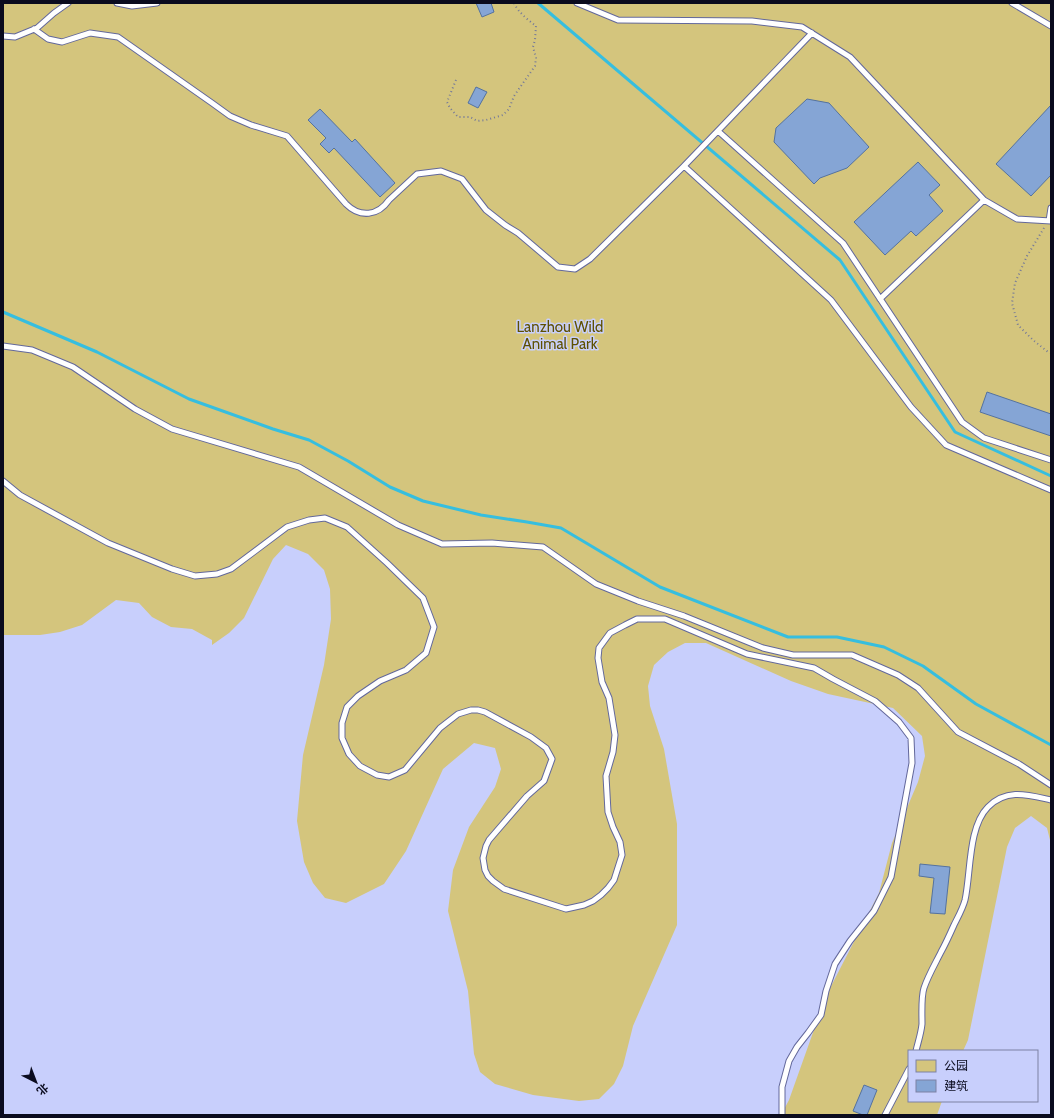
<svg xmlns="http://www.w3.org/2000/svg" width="1054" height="1118" viewBox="0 0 1054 1118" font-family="Cabin,'Noto Sans SC',sans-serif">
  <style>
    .green { fill: #d4c57d }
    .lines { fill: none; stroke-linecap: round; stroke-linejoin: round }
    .stream { stroke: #36bedf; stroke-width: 3 }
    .building { fill: #85a5d5; stroke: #54729f }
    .service-casing { stroke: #63689b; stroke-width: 7 }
    .path { stroke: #737899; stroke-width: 2; stroke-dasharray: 1 3; stroke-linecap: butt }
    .service { stroke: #fff; stroke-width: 5 }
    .labels { text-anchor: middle; stroke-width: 3; stroke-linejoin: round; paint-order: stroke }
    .park-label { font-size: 15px; fill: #5e5000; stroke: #c8cffc }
  </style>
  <rect width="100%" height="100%" fill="#c8cffc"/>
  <!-- green -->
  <path class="green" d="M3,3H1051V844L1047,828L1031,816L1015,828L1007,847L968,1040L963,1051H909V1101H942L937,1115H781L789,1100L826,996L879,893L892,843L918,782L925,756L922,736L893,708L828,694L791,681L706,643H685L668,652L654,665L648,686L650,706L664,749L677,824V925L633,1026L623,1066L614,1084L599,1099L579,1101L533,1095L495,1084L480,1072L474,1054L468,991L448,911L453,870L469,827L495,787L501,769L495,748L474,743L443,769L406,851L384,884L346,903L325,898L313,883L304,862L297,821L303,755L324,665L331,619L330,589L324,570L308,554L286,545L273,559L244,618L229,633L212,645V640L192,629L171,627L152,617L139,603L116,600L82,625L60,632L40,635H3Z"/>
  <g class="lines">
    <!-- stream -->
    <path class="stream" d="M538,3L840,260L955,432L1051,476
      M3,312L97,352L189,399L273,429L309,440L348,461L390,487L423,501L481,515L527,522L561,528L660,587L788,637H837L884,647L923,666L976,704L1051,745"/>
  </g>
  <!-- building -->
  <path class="building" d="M476,3H491L494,12L482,17Z
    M476,87L487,92L478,108L468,103Z
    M807,99L829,103L869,147L847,168L820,178L814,184L774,142L776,128Z
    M1051,105V175L1031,196L996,164Z
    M320,109L352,142L355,139L395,183L380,197L334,148L329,153L320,144L326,138L308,120Z
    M918,162L940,185L929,195L943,211L916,236L911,231L885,255L854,222Z
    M987,392L1051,414V436L980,412Z
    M920,864L950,867L945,914L930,913L934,878L919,876Z
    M864,1085L877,1090L867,1115H863L853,1111Z"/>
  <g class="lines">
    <!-- service casing -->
    <g class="service-casing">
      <path id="service" d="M117,3L132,6L157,3
        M577,3L618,20L752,21L802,27L850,57L984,200L1017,219L1051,221
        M1012,3L1051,26
        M34,29L48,39L62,42L90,33L118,37L212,103L230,116L251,125L287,136L346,204C360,218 378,216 389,200L417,174L441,171L462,179L486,210L505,225L518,233L558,267L575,269L590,259L684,166L812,33
        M3,36L15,37L37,28L54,13L68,3
        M718,131L843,243L962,422L984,438L1051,460
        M684,166L831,300L911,407L946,445L1051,490
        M1049,221L1051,208
        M880,299L984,200
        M3,346L32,350L73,367L135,409L172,429L299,467L398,525L442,544L492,543L543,547L596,584L638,601L684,616L763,648L793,655H852L898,675L918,688L958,732L1019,764L1051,785
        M3,481L20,495L108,543L172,569L195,576L217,574L231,569L287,527L309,520L325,518L347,527L387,563L423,598L434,627L426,653L406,670L380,681L358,696L347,707L342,723V738L349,754L360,766L377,775L389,777L405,770L440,728L458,714L471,710H478L485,712L531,737L546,748L552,759L544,781L527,796L489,840L486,846L483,858L485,870L488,876L493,881L504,889L566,909L584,905L593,901L601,895L608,888L614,880L622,855L620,842L613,827L608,812L606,776L613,752L615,735L609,698L602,682L598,658L599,648L610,633L625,625L637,619H665L747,654L814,668L833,679L875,701L899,722L911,738L912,763L891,877L874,911L850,941L835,964L826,991L821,1015L808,1033L797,1047L789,1061L782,1087V1115
        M916,1051C918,1042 921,1034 922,1024C922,1014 921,997 924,988C928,976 935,964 941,952C946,943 950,934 954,925C958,917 963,908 965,900C971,873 968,827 988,807C1007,788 1028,795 1051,800
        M885,1115L909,1069"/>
    </g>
    <!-- path -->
    <path class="path" d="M456,80L447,102L450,108L458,117H470L477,121L486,120L503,115L509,109L514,96L535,66L536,58L533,47L535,40L536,26C528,20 518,12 514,3
      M1044,228L1027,256L1015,283L1012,303L1018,325L1033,340L1048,352L1051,353"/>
    <!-- service -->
    <use href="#service" class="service"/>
  </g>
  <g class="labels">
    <!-- park labels -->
    <g class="park-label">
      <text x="560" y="332">Lanzhou Wild<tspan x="560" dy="17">Animal Park</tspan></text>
    </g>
  </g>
  <!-- border -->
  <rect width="1054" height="1118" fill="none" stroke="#0a0b1e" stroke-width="8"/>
  <!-- legend -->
  <rect x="908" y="1050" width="130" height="52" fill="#c8cffc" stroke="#7c81a3"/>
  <rect x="916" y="1060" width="20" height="12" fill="#d4c57d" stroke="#7c81a3"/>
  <text x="944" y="1070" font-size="12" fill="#0a0b1e">公园</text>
  <rect x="916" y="1080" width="20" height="12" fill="#85a5d5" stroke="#7c81a3"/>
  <text x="944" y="1090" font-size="12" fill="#0a0b1e">建筑</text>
  <!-- north arrow -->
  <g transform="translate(36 1082) rotate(138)" stroke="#c8cffc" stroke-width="3" paint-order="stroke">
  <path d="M0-3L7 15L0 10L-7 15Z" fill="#0a0b1e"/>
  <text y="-6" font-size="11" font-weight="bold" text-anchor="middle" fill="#0a0b1e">北</text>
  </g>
</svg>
